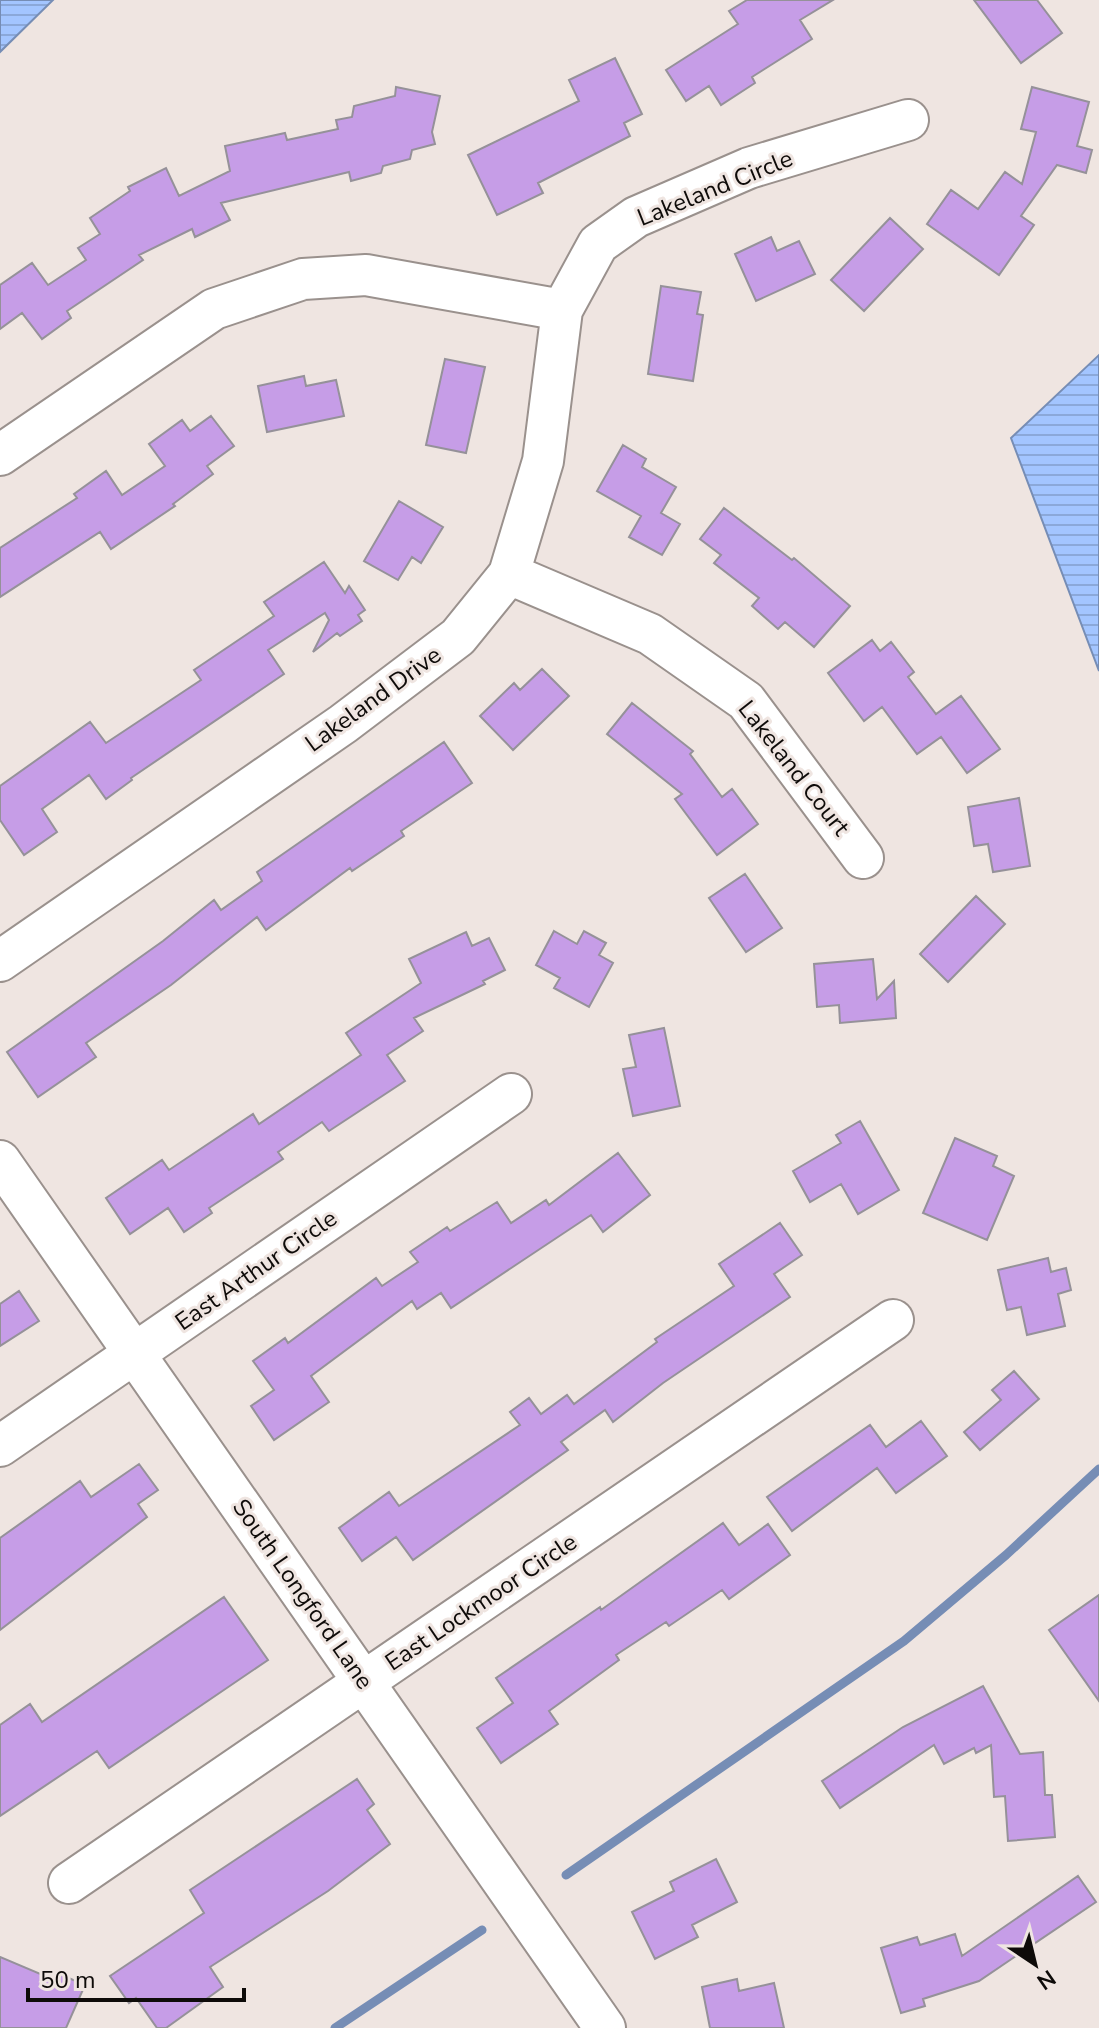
<svg xmlns="http://www.w3.org/2000/svg" width="1099" height="2028" viewBox="0 0 1099 2028" font-family="'Nunito Sans',sans-serif">
  <style>
    .water { fill: url(#water-rules); stroke: #768db5; stroke-width: 2 }
    .lines { fill: none; stroke-linecap: round; stroke-linejoin: round }
    .stream { stroke: #768db5; stroke-width: 9 }
    .building { fill: #c69de7; stroke: #959199; stroke-width: 2 }
    .minor-casing { stroke: #9a918d; stroke-width: 44 }
    .minor { stroke: #fff; stroke-width: 40 }
    .labels { text-anchor: middle; stroke-width: 6; stroke-linejoin: round; paint-order: stroke }
    .street-label { font-size: 24px; fill: #0e0b09; stroke: #efe5e1 }
  </style>
  <defs>
    <pattern id="water-rules" width="6" height="5" patternUnits="userSpaceOnUse" patternTransform="scale(2)"><rect width="6" height="5" fill="#a3c5ff"/><path d="M0 2.5h6" fill="none" stroke="#8ba8d9"/></pattern>
  </defs>
  <rect width="100%" height="100%" fill="#efe5e1"/>
  <!-- water -->
  <path class="water" d="M0,0H53L0,52Z
    M1099,355V671L1011,438Z"/>
  <g class="lines">
    <!-- stream -->
    <path class="stream" d="M566,1875L904,1641L1006,1555L1099,1469
      M335,2028L482,1930"/>
  </g>
  <!-- building -->
  <path class="building" d="M747,0H833L800,20L812,39L752,77L755,83L721,105L709,86L686,101L666,70L738,24L729,11Z
    M974,0H1037L1062,33L1021,63Z
    M615,58L642,114L624,123L630,136L538,183L543,193L497,215L468,155L579,101L569,80Z
    M396,87L440,96L432,132L435,144L412,150L410,159L383,166L381,173L351,181L349,172L221,203L230,220L195,237L192,229L139,255L143,260L67,311L71,318L42,339L22,313L0,329V285L32,263L48,285L86,260L78,248L100,234L90,218L130,191L128,187L166,168L179,196L230,171L225,146L285,133L287,140L338,129L336,120L352,117L354,106L395,96Z
    M1032,87L1089,102L1077,146L1092,150L1086,173L1057,165L1021,216L1034,225L999,275L927,224L951,190L978,209L1005,172L1022,184L1036,132L1021,129Z
    M890,218L923,249L864,311L831,280Z
    M771,237L777,251L799,241L815,274L756,301L735,254Z
    M661,286L701,292L697,314L703,315L693,381L648,374Z
    M445,359L485,367L466,453L426,445Z
    M304,376L306,386L336,380L344,416L267,432L258,386Z
    M211,416L234,446L207,466L213,474L173,504L175,506L111,549L100,532L0,597V548L77,498L74,494L106,471L122,495L165,466L149,444L182,420L190,431Z
    M623,445L646,459L642,467L676,487L661,513L680,524L662,555L629,537L641,516L597,491Z
    M399,501L443,527L421,563L412,557L398,580L364,561Z
    M724,508L792,560L794,558L850,606L814,647L785,622L778,629L752,606L759,598L714,563L721,555L700,539Z
    M324,562L345,593L349,586L365,610L358,615L362,621L340,636L337,633L313,652L329,620L325,613L268,650L284,674L131,778L132,780L106,799L89,775L42,809L57,832L24,855L0,820V786L90,722L106,743L201,680L194,670L274,616L264,602Z
    M872,640L880,651L891,642L914,672L908,677L936,714L961,696L1000,749L967,773L941,737L917,754L882,707L864,721L828,673Z
    M542,669L569,696L513,750L480,716L514,683L520,690Z
    M632,703L693,751L690,754L722,797L732,789L758,824L717,855L675,799L682,794L607,734Z
    M444,742L472,783L401,831L404,836L352,871L350,868L266,930L257,917L171,985L86,1043L96,1057L38,1097L7,1052L163,941L214,900L221,910L262,881L257,872Z
    M1019,798L1030,866L993,872L988,844L974,846L968,807Z
    M745,874L782,928L746,952L709,898Z
    M976,896L1005,924L948,982L920,954Z
    M554,931L577,944L584,931L606,943L599,955L613,963L589,1007L554,988L560,978L536,965Z
    M466,932L472,946L489,938L505,970L483,981L485,984L414,1018L423,1031L387,1055L405,1081L329,1131L322,1122L278,1152L283,1159L209,1208L212,1213L184,1232L168,1208L130,1234L106,1198L162,1160L169,1170L253,1114L259,1124L361,1055L346,1033L421,983L409,959Z
    M873,959L877,999L894,981L896,1018L840,1023L839,1005L817,1007L814,964Z
    M664,1028L680,1106L633,1116L623,1069L636,1067L629,1035Z
    M860,1121L899,1190L858,1214L841,1184L810,1202L793,1171L841,1143L836,1135Z
    M955,1138L997,1156L993,1166L1014,1176L987,1240L923,1213Z
    M618,1153L650,1195L603,1232L591,1215L451,1308L441,1293L417,1309L412,1301L311,1376L329,1402L274,1440L251,1406L274,1390L253,1361L285,1338L288,1343L376,1278L382,1286L418,1262L410,1252L447,1227L450,1231L497,1202L511,1223L546,1200L549,1205Z
    M780,1223L802,1255L774,1274L790,1297L663,1383L613,1422L605,1410L561,1442L568,1450L413,1560L396,1537L362,1561L339,1528L389,1492L399,1506L520,1425L510,1412L529,1398L541,1414L567,1395L574,1404L657,1342L655,1339L734,1286L719,1264Z
    M1048,1258L1051,1272L1066,1268L1071,1290L1058,1294L1065,1326L1027,1335L1021,1307L1007,1310L998,1270Z
    M19,1291L39,1321L0,1346V1304Z
    M1014,1371L1039,1399L980,1450L964,1432L1001,1400L992,1390Z
    M921,1421L947,1456L896,1493L877,1468L792,1531L767,1497L870,1425L886,1447Z
    M139,1464L158,1490L138,1504L147,1517L0,1630V1538L80,1481L91,1497Z
    M723,1523L739,1545L768,1524L790,1555L729,1599L722,1590L669,1626L666,1622L616,1655L619,1660L549,1711L558,1724L501,1763L477,1728L513,1703L496,1678L600,1607L601,1610Z
    M1099,1595V1701L1049,1630Z
    M224,1597L268,1660L109,1768L97,1751L0,1816V1725L30,1704L42,1722Z
    M983,1686L1020,1754L1043,1752L1045,1795H1052L1055,1837L1008,1841L1005,1796L994,1797L991,1745L976,1753L974,1748L944,1764L934,1745L840,1808L822,1781L903,1727Z
    M357,1779L374,1804L367,1810L390,1844L328,1891L210,1967L223,1987L166,2028H157L136,1998L129,2003L110,1976L204,1913L190,1890Z
    M716,1859L737,1902L692,1925L698,1937L655,1959L632,1912L674,1891L670,1882Z
    M1078,1876L1096,1902L979,1981L923,1999L925,2006L901,2013L881,1948L917,1937L920,1945L955,1934L962,1956Z
    M0,1957L52,1979L55,1972L85,1985L66,2028H0Z
    M737,1979L739,1991L774,1983L784,2028H710L702,1987Z"/>
  <g class="lines">
    <!-- minor casing -->
    <g class="minor-casing">
      <path id="minor" d="M0,455L214,309L303,279L366,275L562,310
        M509,574L650,634L746,701L863,858
        M0,961L343,724L458,637L509,574L543,461L562,310L598,244L636,217L749,168L908,120
        M0,1161L605,2028
        M0,1446L511,1094
        M69,1883L893,1320"/>
    </g>
    <!-- minor -->
    <use href="#minor" class="minor"/>
  </g>
  <g class="labels">
    <!-- street labels -->
    <g class="street-label">
      <text transform="translate(715 188) rotate(-22)" y="8">Lakeland Circle</text>
      <text transform="translate(373 699) rotate(-36)" y="8">Lakeland Drive</text>
      <text transform="translate(794 768) rotate(52)" y="8">Lakeland Court</text>
      <text transform="translate(256 1270) rotate(-35)" y="8">East Arthur Circle</text>
      <text transform="translate(303 1594) rotate(55)" y="8">South Longford Lane</text>
      <text transform="translate(481 1602) rotate(-34)" y="8">East Lockmoor Circle</text>
    </g>
  </g>
  <!-- north arrow -->
  <g transform="translate(1035 1964) rotate(145)" stroke="#efe5e1" stroke-width="6" paint-order="stroke">
  <path d="M0-6L14 30L0 20L-14 30Z" fill="#0e0b09"/>
  <text y="-12" font-size="22" font-weight="bold" text-anchor="middle" fill="#0e0b09">N</text>
  </g>
  <!-- scale -->
  <path d="M28 1988v12h216v-12" fill="none" stroke="#0e0b09" stroke-width="4"/>
  <text x="40" y="1988" font-size="24" fill="#0e0b09" stroke="#efe5e1" stroke-width="6" paint-order="stroke">50 m</text>
</svg>
